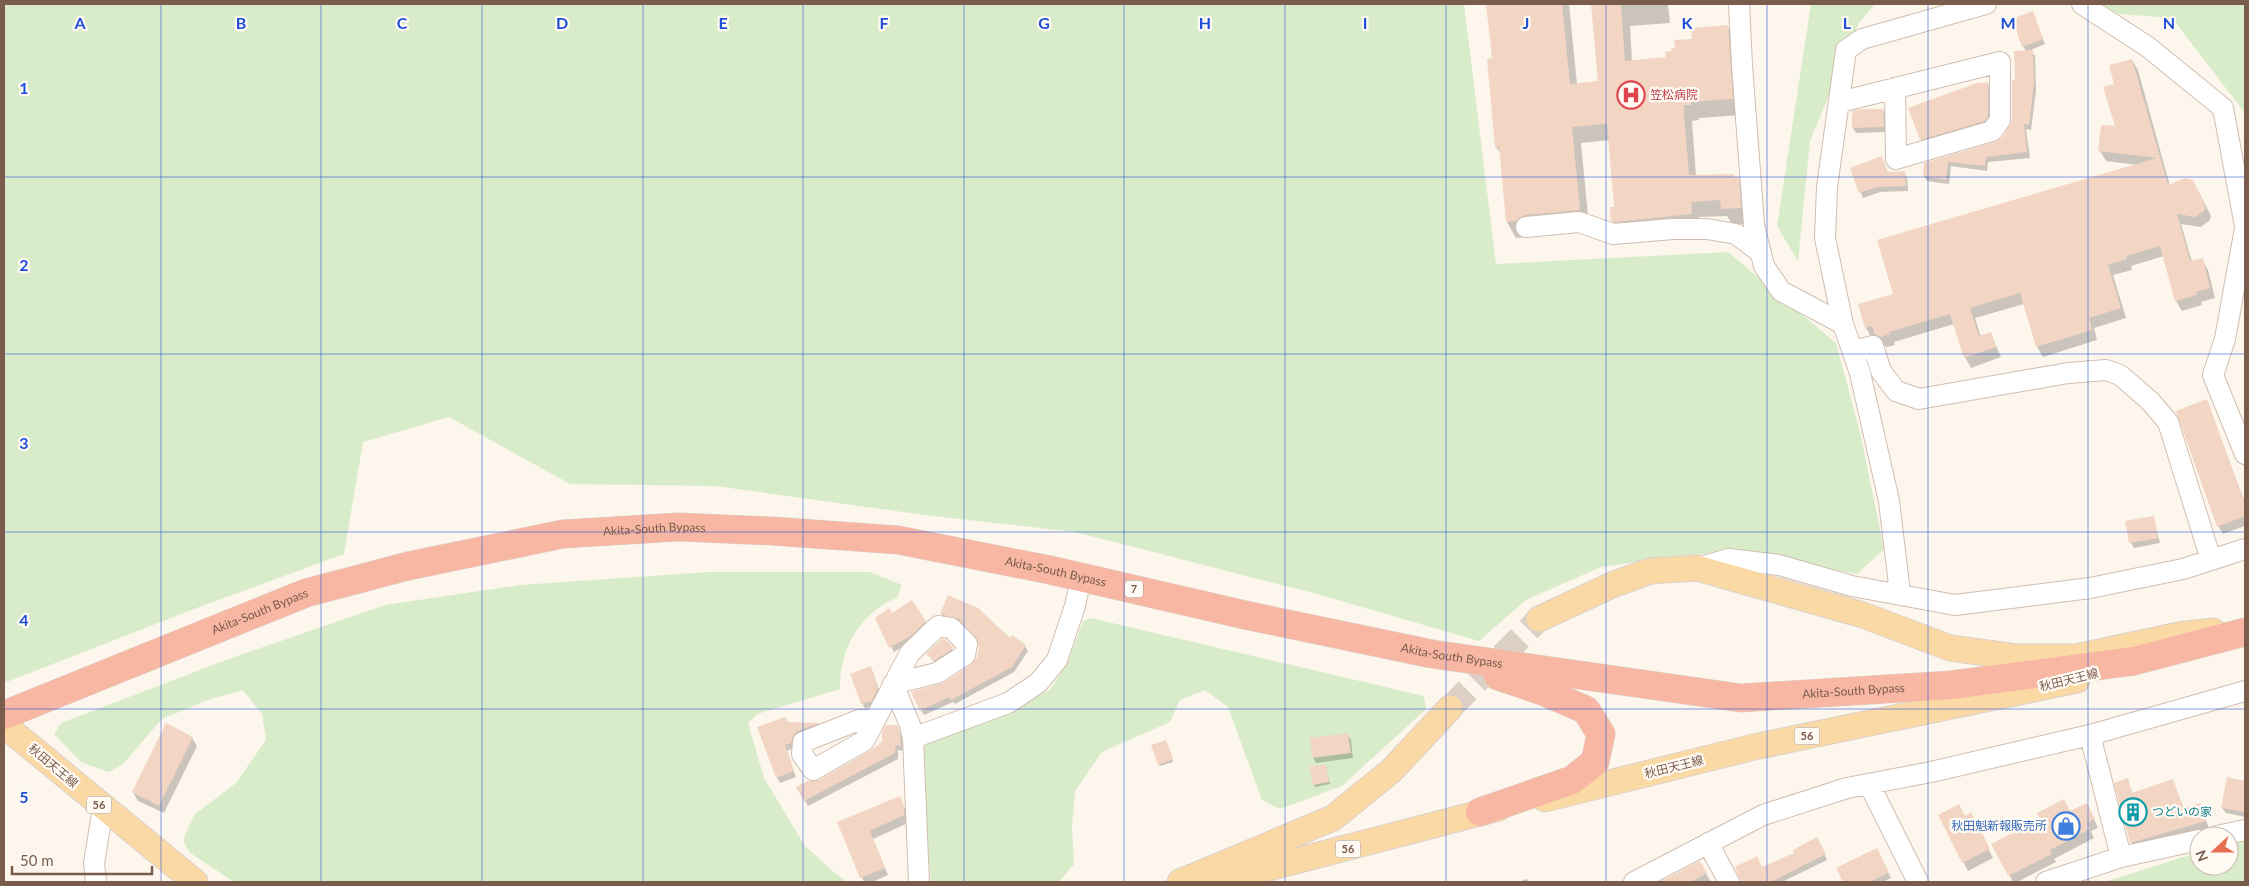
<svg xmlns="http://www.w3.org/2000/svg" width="2249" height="886" viewBox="0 0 2249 886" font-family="Lato,'Noto Sans JP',sans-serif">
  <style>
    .green { fill: #d8ecc9 }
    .shadow { fill: #0003 }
    .building { fill: #f3d5c3 }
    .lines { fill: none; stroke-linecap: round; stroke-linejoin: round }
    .major-tunnel { stroke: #dcd0c4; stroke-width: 25; stroke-dasharray: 25 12; stroke-linecap: butt }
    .minor-casing { stroke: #d1beb0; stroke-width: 22 }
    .major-casing { stroke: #dad1cd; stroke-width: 27 }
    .highway-casing { stroke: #dad1cd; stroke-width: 29 }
    .minor { stroke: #fff; stroke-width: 20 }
    .major { stroke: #fbd9a5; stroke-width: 25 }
    .highway { stroke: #f7b7a3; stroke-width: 28 }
    .grid { fill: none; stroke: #1d4ed8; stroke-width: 1; stroke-opacity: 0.55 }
    .labels { text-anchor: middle; stroke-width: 4.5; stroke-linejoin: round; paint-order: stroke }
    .shield { fill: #fffaf3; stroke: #a28b7f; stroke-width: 1 }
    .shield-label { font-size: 11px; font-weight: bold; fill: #7a5c4d }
    .health-label { font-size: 12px; fill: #be3a42; stroke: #fffaf3; text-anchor: start }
    .street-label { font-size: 12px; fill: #7a5c4d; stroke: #fffaf3 }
    .culture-label { font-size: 12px; fill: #0d838f; stroke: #fffaf3; text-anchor: start }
    .shop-label { font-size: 12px; fill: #366cbe; stroke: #fffaf3; text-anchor: end }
    .grid-label { font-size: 16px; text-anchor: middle; font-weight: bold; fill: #1d4ed8; stroke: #fffaf3; stroke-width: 4.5; stroke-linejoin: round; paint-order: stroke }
  </style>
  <rect width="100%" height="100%" fill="#fdf6ec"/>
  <!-- green -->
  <path class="green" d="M4,4H1464L1496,264L1728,252L1836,343L1860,432L1884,549L1857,574L1729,552L1679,556L1601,567L1526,600L1479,641L1317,594L1075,532L924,515L716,486L570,484L449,417L363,442L344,554L194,609L4,683Z
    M1811,4H1875L1859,23L1810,141L1798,261L1777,226Z
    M2099,4H2245V113L2172,18L2119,14Z
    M708,572H870L902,585L897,598C860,612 839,650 840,689L757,714L748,723L764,778L805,846L837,875L848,882H234L189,852L183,840L194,815L236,783L266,740L262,714L243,690L208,700L162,719L123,764L109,772L81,762L54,734L61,723L226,660L385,605L521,585Z
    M1091,618L1424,696L1426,709L1342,786L1280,809L1262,800L1228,707L1205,690L1180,700L1170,722L1102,752L1075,791L1072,828L1074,864L1059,882H931L920,756L929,739L1023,703L1050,690L1068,662L1083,621Z
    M2245,836V882H2105L2199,852V866H2229V842Z"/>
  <!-- shadow -->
  <path class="shadow" d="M1488,4H1569L1577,84L1599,82L1592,4H1668L1670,23L1630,26L1632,61L1667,58L1673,52L1694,40L1727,26L1737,42L1741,115L1699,118V120L1692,121L1696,176L1733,175L1735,179L1738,178L1747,194L1749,224H1732L1727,216L1699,217L1700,230L1621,236L1612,220L1615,208L1609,140L1581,143L1589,226L1534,231L1525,237L1516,238L1507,222L1501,154L1496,147L1493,60Z
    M2033,13L2045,44L2031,50L2035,56L2036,90L2031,130L2026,129L2030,158L1988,162L1987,171L1951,166L1949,184L1927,181L1924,176L1926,164L1996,144L2003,139L2013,120L2016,81L2026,51L2023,46Z
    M2132,60L2138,70L2170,186L2199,192L2211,216L2210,220L2201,227L2181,224L2192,262L2202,259L2208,270L2215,298L2201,302L2202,305L2182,311L2176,301L2164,256L2131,266L2132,270L2113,275L2126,318L2094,328L2097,340L2043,357L2037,347L2024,304L1975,318L1981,337L1991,334L2001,357L1971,368L1965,357L1954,324L1894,342L1895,345L1887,347L1882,345L1878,336L1872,338L1866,328L1860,305L1895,295L2138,165L2106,161L2100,151L2116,128V85Z
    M1987,83L1992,90V124L1925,146L1921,139Z
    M1883,110L1886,115V132L1856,133L1853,128Z
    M1882,158L1888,173L1904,172L1907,178L1908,191L1880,192L1863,198L1852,169Z
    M2207,401L2245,503V526L2223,534L2218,526Z
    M2153,517L2160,543L2134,548L2131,543Z
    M948,597L1010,640L1025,646L1028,651L1014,672L955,704L953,702L924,715L921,710L944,684L972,666L978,658L980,646L978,639L963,624L944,619L941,614Z
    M891,615L925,622L928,627L914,641L894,652L876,618Z
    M945,640L956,654L937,666L928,654Z
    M873,672L880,693L874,705L865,709L851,675Z
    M787,723L819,724L821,728L794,748L787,751L796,777L780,783L777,778Z
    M896,726L901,735L904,751L898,750V759L808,806L798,787L819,782L871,752L883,743Z
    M1348,735L1351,740L1353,758L1316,763L1313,757Z
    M192,738L197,746L164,813L138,801L133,792Z
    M1167,743L1173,762L1160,766L1159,764Z
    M1325,765L1330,784L1315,787L1314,785Z
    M2228,779L2245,782V817L2226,813L2222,808Z
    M2127,780L2133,794L2173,781L2184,809L2200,805L2209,828L2135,849L2131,842Z
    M903,805L908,814V823L873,839L888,875L872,882H864L839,823Z
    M2070,813H2091L2098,828L2091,831L2094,838L2054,859L2056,862L2017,882H2013L1993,844L2041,819Z
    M1939,815L1965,817L1975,822L1993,858L1968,871Z
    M1820,844L1827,860L1782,882H1744L1737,867L1762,869Z
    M1879,855L1891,878L1883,882H1844L1838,869Z
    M1700,863L1711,882H1679L1675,875Z
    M1527,879L1529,882H1518Z"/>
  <!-- building -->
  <path class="building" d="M1486,4H1562L1570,84L1598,81L1591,4H1621L1625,61L1666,57L1665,52L1672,51L1671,48H1675L1674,40L1692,39L1691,28L1728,25L1733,99L1691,102V105H1684V114L1689,175L1734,174V177H1739L1741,208L1721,209L1720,200L1691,202L1692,214L1615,222L1611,221L1610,207H1614L1607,124L1572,127L1580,210L1525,215L1516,221L1506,222L1499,147H1495L1487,59L1492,58Z
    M2033,11L2043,39L2022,47L2012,19Z
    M2033,50L2034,83L2029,125L2024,124L2027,152L1986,157L1985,166L1948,162L1946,180L1923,176L1924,163L1995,142L2002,138L2012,120V80H2015L2014,51Z
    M2132,59L2168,185L2186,178L2193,180L2205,205V210L2195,217L2177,214L2190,261L2203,258L2210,288L2196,292L2197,295L2175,301L2160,246L2126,256L2127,259L2108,265L2121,308L2089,318L2092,330L2036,347L2020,293L1970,308L1979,336L1991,332L1996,347L1964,358L1950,314L1889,332L1890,334L1881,337L1875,334L1872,326L1865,328L1858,304L1893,294L1877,240L2157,158L2098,151L2101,125L2115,126L2103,87L2114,84L2109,65Z
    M1988,82V116L1985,121L1920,140L1908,108L1977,83Z
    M1861,109H1883L1884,127L1852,128V111Z
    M1882,156L1887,172L1905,171L1906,186L1877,187L1859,193L1850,168Z
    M2207,399L2245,505V516L2217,527L2176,411Z
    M2154,516L2158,538L2129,543L2125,521Z
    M948,595L978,608L1010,638L1012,635L1026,645L1012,667L951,700L949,697L920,711L911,692L943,683L971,665L977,657L979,646L975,636L959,619L940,614Z
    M912,600L926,621L911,636L889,648L875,618L889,608L892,613Z
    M942,639H945L954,648L934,661L926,654Z
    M871,666L878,688L872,701L861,704L850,674Z
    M785,717L788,722L820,723L798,731L793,735L791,743L785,745L794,771L776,778L757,727Z
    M166,723L193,737L159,806L132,792Z
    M886,725H897L899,729L901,746L896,745L895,753L804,801L796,787L808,781L819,780L870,751L882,742V731Z
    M1348,733L1351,753L1312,758L1310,738Z
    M1166,740L1173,759L1158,765L1151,745Z
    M1326,764L1329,782L1313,785L1309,767Z
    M2227,777L2245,781V812L2221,808Z
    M2128,778L2132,793L2173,779L2183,808L2201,803L2206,821L2130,843L2114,783Z
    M900,796L904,806V815L870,831L885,868L860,878L837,822Z
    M2064,799L2070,811L2087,803L2095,819L2087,823L2090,829L2050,850L2052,854L2008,876L1991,844L2040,819L2037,813Z
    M1959,804L1965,816L1971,812L1990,849L1962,863L1938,815Z
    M1817,837L1826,854L1771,882H1741L1735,867L1757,856L1762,867L1794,853L1793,850Z
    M1877,848L1889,872L1870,882H1843L1836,868Z
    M1700,861L1707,873L1691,882H1659Z"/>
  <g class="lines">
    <!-- major-tunnel -->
    <path class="major-tunnel" d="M1450,708L1539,619"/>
    <!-- minor casing -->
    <g class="minor-casing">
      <path id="minor" d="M1739,4L1742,65L1754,225L1764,266L1781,291L1843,324
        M2082,4L2148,47L2223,108L2245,226
        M1840,102L2000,62V120L1992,131L1896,159L1895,88
        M1526,227L1579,222L1613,234L1673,229H1707L1736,234L1761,253
        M2245,228L2225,339L2213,375L2245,454
        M1853,351L1873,346L1881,371L1896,391L1919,399L2068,373L2106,370L2120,375L2150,401L2168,422L2211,560
        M1697,568L1729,559L1779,565L1852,586L1955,605L2090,588L2183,569L2245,549
        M1900,593L1889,501L1860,373L1843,324L1825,238L1827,187L1846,50L1862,39L1986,4
        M893,684L910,725L913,738L919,882
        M875,720H859L803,742L802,754L813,770L864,741L910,653L938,626L951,628L967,644L965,655L937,673L893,684
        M913,738L1008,703L1038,683L1057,660L1075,606L1081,577
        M1869,784L1918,882
        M2217,836L2245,830
        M1708,843L1729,882
        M2121,857L2199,840
        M96,882L94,863L103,808
        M1634,882L1763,815L1847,788L1931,772L2090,735L2245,691
        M2046,882L2121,857L2090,735"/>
    </g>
    <!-- major casing -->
    <g class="major-casing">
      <path id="major" d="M1539,619L1612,585L1650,571L1697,568L1863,615L1950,648L2016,657H2076L2179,635L2213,631
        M4,725L195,882
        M1545,799L1754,747L2077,680
        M1180,882L1333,818L1391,771L1450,708
        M1215,882L1499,808"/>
    </g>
    <!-- highway casing -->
    <g class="highway-casing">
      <g id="highway">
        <path id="s1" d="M4,715L306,593L408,566L563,534L679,527L772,531L898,540L1050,570L1245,615L1432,654L1741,698L1951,685L2134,661L2245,632"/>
        <path d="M1480,812L1572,780L1595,762L1601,734L1586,710L1542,691L1498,676"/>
      </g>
    </g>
    <!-- minor -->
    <use href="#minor" class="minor"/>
    <!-- major -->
    <use href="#major" class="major"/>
    <!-- highway -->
    <use href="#highway" class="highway"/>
  </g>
  <!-- grid -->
  <path class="grid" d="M161,4V882M321,4V882M482,4V882M643,4V882M803,4V882M964,4V882M1124,4V882M1285,4V882M1446,4V882M1606,4V882M1767,4V882M1928,4V882M2088,4V882M4,177H2245M4,354H2245M4,532H2245M4,709H2245"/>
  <!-- icons -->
  <defs>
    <g id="hospital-ring" transform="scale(1.4375)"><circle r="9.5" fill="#fffaf3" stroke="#e0444e" stroke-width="1.5"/><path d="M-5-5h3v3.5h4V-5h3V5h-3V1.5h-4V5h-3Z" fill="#e0444e"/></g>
    <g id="building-ring" transform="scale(1.4375)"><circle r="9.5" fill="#fffaf3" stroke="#0f9aa8" stroke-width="1.5"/><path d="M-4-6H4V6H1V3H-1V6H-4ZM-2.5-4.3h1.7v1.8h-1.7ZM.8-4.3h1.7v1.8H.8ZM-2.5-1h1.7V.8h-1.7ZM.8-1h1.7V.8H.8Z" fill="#0f9aa8"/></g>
    <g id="shop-ring" transform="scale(1.4375)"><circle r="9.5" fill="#fffaf3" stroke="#3f7fe0" stroke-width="1.5"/><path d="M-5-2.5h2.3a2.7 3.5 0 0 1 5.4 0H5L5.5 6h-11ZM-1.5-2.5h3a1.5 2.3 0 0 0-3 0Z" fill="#3f7fe0"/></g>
  </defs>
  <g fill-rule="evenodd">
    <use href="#hospital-ring" x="1631" y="95"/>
    <use href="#building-ring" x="2133" y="812"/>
    <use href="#shop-ring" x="2066" y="826"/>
  </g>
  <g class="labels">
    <!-- shield labels -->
    <g class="shield">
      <rect x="1125" y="580.5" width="18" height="17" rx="4"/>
      <rect x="1794.5" y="727.5" width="25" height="17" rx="4"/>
      <rect x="86.5" y="796.5" width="25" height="17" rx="4"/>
      <rect x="1335.5" y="840.5" width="25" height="17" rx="4"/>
    </g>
    <g class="shield-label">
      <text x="1134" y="593">7</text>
      <text x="1807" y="740">56</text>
      <text x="99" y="809">56</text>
      <text x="1348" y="853">56</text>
    </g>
    <!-- health labels -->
    <g class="health-label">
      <text x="1650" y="99">笠松病院</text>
    </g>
    <!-- street labels -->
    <g class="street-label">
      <text dy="4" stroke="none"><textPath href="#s1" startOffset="681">Akita-South Bypass</textPath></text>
      <text dy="4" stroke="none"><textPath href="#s1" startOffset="1086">Akita-South Bypass</textPath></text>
      <text dy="4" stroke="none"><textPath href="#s1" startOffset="276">Akita-South Bypass</textPath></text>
      <text dy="4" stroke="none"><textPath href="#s1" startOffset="1491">Akita-South Bypass</textPath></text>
      <text transform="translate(2069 680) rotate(-14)" y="4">秋田天王線</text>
      <text dy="4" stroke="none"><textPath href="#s1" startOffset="1896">Akita-South Bypass</textPath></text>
      <text transform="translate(53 766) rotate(40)" y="4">秋田天王線</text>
      <text transform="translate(1674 767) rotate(-14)" y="4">秋田天王線</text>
    </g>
    <!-- culture labels -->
    <g class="culture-label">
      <text x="2152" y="816">つどいの家</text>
    </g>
    <!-- shop labels -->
    <g class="shop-label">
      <text x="2047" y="830">秋田魁新報販売所</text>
    </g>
  </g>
  <g class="grid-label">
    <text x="80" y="29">A</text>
    <text x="241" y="29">B</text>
    <text x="402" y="29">C</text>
    <text x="562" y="29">D</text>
    <text x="723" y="29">E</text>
    <text x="884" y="29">F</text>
    <text x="1044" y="29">G</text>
    <text x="1205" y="29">H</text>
    <text x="1365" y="29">I</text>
    <text x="1526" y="29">J</text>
    <text x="1687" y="29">K</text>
    <text x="1847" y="29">L</text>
    <text x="2008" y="29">M</text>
    <text x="2169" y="29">N</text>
    <text x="24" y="94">1</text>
    <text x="24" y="271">2</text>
    <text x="24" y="449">3</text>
    <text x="24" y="626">4</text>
    <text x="24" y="803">5</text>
  </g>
  <!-- border -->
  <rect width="2249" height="886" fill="none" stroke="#7a5c4d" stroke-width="10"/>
  <!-- north arrow -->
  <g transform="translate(2214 851) rotate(249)"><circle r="24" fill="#fffaf3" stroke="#cabbb1"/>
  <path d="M0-4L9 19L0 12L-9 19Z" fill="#e76f51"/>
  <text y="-8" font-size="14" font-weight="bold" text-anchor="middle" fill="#7a5c4d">N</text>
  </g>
  <!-- scale -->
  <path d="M12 866v8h140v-8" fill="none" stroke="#7a5c4d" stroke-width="2.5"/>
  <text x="20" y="866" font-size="15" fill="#7a5c4d" stroke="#fffaf3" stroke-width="4" paint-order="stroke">50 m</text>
</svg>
